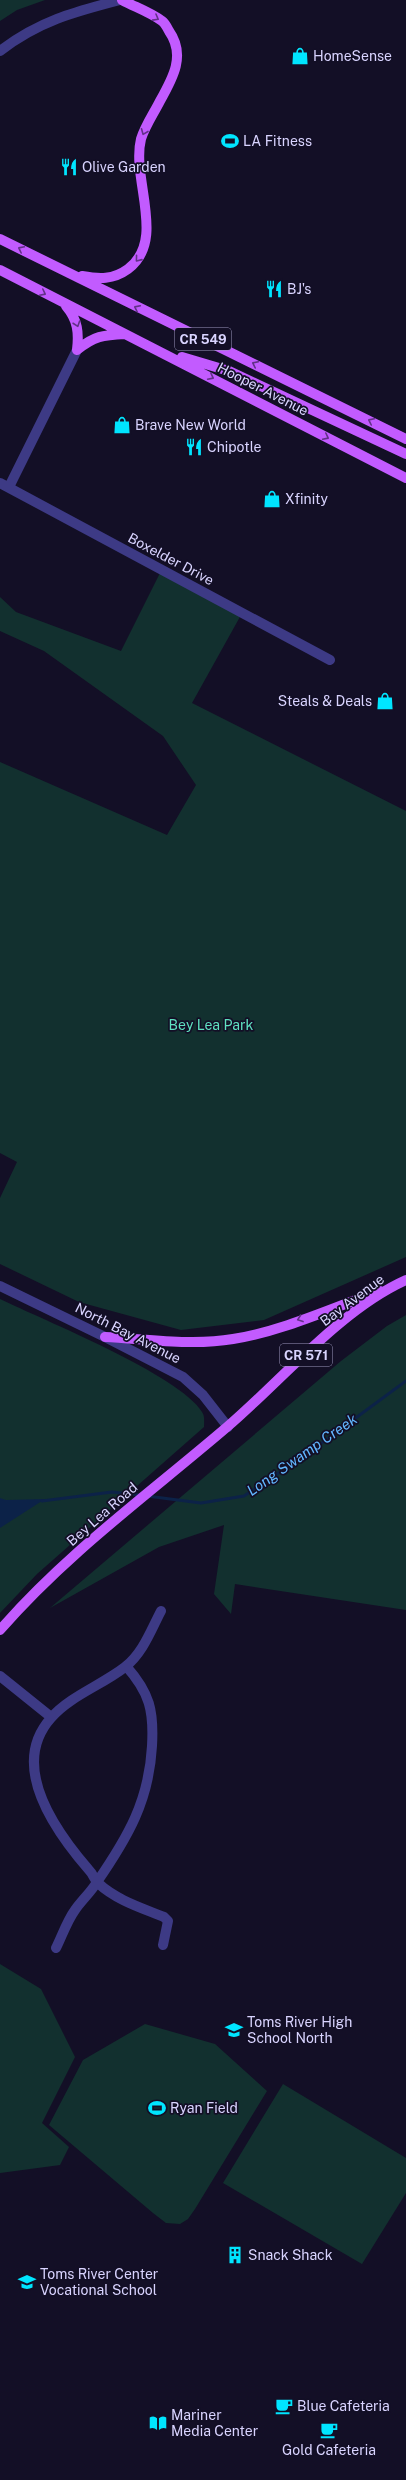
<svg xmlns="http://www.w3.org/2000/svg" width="406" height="2480" viewBox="0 0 406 2480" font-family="'Public Sans',sans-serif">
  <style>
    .green { fill: #12302f }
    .water { fill: #0c2248 }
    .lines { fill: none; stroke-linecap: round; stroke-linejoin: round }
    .stream { stroke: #0c2248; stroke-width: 3 }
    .minor { stroke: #3d3a85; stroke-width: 10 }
    .major { stroke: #c25bff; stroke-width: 10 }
    .oneway { stroke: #623188 }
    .labels { text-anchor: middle; stroke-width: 3.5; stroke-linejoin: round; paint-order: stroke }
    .shield { fill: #130f26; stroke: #9e99be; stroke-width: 1 }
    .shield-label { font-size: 13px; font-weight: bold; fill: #d9d4ff }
    .poi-label { font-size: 14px; fill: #d9d4ff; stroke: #130f26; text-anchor: start }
    .street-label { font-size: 14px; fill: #d9d4ff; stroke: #130f26 }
    .park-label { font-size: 14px; fill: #5fe0c0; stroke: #130f26 }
    .water-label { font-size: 15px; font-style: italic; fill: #62b6ff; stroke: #130f26 }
  </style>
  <rect width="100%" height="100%" fill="#130f26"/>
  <!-- green -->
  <path class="green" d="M0,0H45L17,10L0,21Z
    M161,571L241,615L192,703L406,811V1257L264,1320L181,1330L79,1302L0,1264V1198L17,1162L0,1153V762L167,835L196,785L163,736L44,651L0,631V597L16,612L121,651Z
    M0,1299C43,1320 180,1375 202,1412C205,1416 204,1422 204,1427L37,1574L0,1613Z
    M406,1315V1610L235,1584L231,1614L214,1594L224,1525L159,1547L50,1608L341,1361L387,1326Z
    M0,1964L41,1989L75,2057L42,2123L69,2147L60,2165L0,2173Z
    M145,2024L215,2044L267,2091L195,2209L188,2219L180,2224L166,2223L153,2213L49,2125L83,2060Z
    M283,2084L406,2158V2193L362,2264L223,2183Z"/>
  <!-- water -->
  <path class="water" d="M0,1498L6,1500L45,1499L0,1528Z"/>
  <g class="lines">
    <!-- stream -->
    <path class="stream" d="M147,1496L201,1503L244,1496L304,1456L406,1381
      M42,1501L112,1492L140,1495"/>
    <!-- minor -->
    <path class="minor" d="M0,51C39,21 74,12 120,0
      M0,483L330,660
      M9,487L77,350
      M0,1286L105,1337L183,1377L203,1395L228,1427
      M161,1611C151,1630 143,1653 125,1667C102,1685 70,1696 51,1718C8,1766 56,1832 89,1870C93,1874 94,1879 98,1883C116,1900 142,1908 164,1917L168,1921L163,1945
      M0,1676L51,1717
      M56,1948C62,1936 67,1921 75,1910C82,1900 91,1892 97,1882C128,1837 149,1801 152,1746C154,1711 150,1693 126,1666"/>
    <!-- major -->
    <path class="major" d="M0,239L406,439
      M0,270L406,478
      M82,276C99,279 113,280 128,269C167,240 131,179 141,139C145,126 154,113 160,101C173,78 186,55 169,31C167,27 165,23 162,21C150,12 135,7 122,0
      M66,306C78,320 79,333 77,350
      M77,350C94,336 103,335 125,334
      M182,357L229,371L406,454
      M105,1337C147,1339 192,1346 233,1339C283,1331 332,1308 380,1291
      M0,1630C67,1553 150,1493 227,1427C282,1380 341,1309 406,1280"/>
  </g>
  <!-- one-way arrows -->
  <defs><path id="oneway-chevron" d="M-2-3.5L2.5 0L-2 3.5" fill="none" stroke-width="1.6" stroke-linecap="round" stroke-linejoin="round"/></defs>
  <g class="oneway">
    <use href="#oneway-chevron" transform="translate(156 18) rotate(29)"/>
    <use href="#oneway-chevron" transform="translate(144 132) rotate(112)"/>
    <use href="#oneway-chevron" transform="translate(21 249) rotate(-153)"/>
    <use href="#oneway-chevron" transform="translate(138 259) rotate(129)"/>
    <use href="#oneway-chevron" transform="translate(43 293) rotate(27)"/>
    <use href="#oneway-chevron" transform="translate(137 308) rotate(-154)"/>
    <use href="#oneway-chevron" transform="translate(77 324) rotate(71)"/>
    <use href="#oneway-chevron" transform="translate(255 364) rotate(-154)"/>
    <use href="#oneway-chevron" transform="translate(211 377) rotate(27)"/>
    <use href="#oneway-chevron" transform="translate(371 421) rotate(-154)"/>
    <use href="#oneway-chevron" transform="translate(326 437) rotate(27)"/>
    <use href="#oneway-chevron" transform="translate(300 1319) rotate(160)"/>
  </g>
  <!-- icons -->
  <defs>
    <g id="shop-bare" transform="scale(1.38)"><path d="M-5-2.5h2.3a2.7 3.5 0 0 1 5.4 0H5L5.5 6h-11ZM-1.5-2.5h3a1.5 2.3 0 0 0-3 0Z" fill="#00e5ff" stroke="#130f26" stroke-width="2.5" paint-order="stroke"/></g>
    <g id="stadium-bare" transform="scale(1.38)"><path d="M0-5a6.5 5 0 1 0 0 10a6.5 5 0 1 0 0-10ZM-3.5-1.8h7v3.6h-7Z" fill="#00e5ff" stroke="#130f26" stroke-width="2.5" paint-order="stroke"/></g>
    <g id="restaurant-bare" transform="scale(1.38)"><path d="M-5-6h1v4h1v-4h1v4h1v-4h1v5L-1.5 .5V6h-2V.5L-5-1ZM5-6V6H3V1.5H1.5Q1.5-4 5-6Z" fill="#00e5ff" stroke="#130f26" stroke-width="2.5" paint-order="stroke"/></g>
    <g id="school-bare" transform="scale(1.38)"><path d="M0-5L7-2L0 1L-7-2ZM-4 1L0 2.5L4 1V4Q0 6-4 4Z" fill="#00e5ff" stroke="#130f26" stroke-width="2.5" paint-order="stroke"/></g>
    <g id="building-bare" transform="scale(1.38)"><path d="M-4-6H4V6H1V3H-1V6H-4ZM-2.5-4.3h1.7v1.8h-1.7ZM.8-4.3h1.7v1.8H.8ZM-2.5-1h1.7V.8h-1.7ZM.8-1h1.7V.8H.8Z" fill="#00e5ff" stroke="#130f26" stroke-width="2.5" paint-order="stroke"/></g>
    <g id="cafe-bare" transform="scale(1.38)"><path d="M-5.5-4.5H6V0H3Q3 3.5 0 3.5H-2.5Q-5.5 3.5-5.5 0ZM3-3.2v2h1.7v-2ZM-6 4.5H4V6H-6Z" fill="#00e5ff" stroke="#130f26" stroke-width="2.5" paint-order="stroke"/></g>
    <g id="library-bare" transform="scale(1.38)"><path d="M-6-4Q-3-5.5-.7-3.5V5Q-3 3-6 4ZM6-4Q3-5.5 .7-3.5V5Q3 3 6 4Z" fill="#00e5ff" stroke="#130f26" stroke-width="2.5" paint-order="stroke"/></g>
  </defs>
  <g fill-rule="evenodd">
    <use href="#shop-bare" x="300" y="56"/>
    <use href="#stadium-bare" x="230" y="141"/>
    <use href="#restaurant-bare" x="69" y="167"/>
    <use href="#restaurant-bare" x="274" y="289"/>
    <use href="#shop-bare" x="122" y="425"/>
    <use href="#restaurant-bare" x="194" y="447"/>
    <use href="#shop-bare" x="272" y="499"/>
    <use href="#shop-bare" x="385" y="701"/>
    <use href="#school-bare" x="234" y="2030"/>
    <use href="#stadium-bare" x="157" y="2108"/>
    <use href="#building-bare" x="235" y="2255"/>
    <use href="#school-bare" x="27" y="2282"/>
    <use href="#cafe-bare" x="284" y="2406"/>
    <use href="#library-bare" x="158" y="2423"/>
    <use href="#cafe-bare" x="329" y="2430"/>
  </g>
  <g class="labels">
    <!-- shield labels -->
    <g class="shield">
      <rect x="175" y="328" width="56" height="22" rx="3"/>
      <rect x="280" y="1344" width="52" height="22" rx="3"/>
    </g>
    <g class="shield-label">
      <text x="203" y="344">CR 549</text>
      <text x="306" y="1360">CR 571</text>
    </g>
    <!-- poi labels -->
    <g class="poi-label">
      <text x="313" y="61">HomeSense</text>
      <text x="243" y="146">LA Fitness</text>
      <text x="82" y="172">Olive Garden</text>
      <text x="287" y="294">BJ's</text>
      <text x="135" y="430">Brave New World</text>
      <text x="207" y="452">Chipotle</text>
      <text x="285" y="504">Xfinity</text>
      <text x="372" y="706" text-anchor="end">Steals &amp; Deals</text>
      <text x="247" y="2027">Toms River High<tspan x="247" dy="16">School North</tspan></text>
      <text x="170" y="2113">Ryan Field</text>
      <text x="248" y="2260">Snack Shack</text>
      <text x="40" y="2279">Toms River Center<tspan x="40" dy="16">Vocational School</tspan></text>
      <text x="297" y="2411">Blue Cafeteria</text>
      <text x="171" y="2420">Mariner<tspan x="171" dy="16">Media Center</tspan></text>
      <text x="329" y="2455" text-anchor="middle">Gold Cafeteria</text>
    </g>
    <!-- street labels -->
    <g class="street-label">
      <text transform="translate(263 389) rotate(27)" y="5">Hooper Avenue</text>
      <text transform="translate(171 559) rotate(28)" y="5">Boxelder Drive</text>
      <text transform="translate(352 1300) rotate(-37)" y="5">Bay Avenue</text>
      <text transform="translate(128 1333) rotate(27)" y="5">North Bay Avenue</text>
      <text transform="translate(102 1514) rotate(-41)" y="5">Bey Lea Road</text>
    </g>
    <!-- park labels -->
    <g class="park-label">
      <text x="211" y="1030">Bey Lea Park</text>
    </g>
    <!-- water labels -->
    <g class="water-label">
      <text transform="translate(302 1455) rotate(-35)" y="5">Long Swamp Creek</text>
    </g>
  </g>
</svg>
